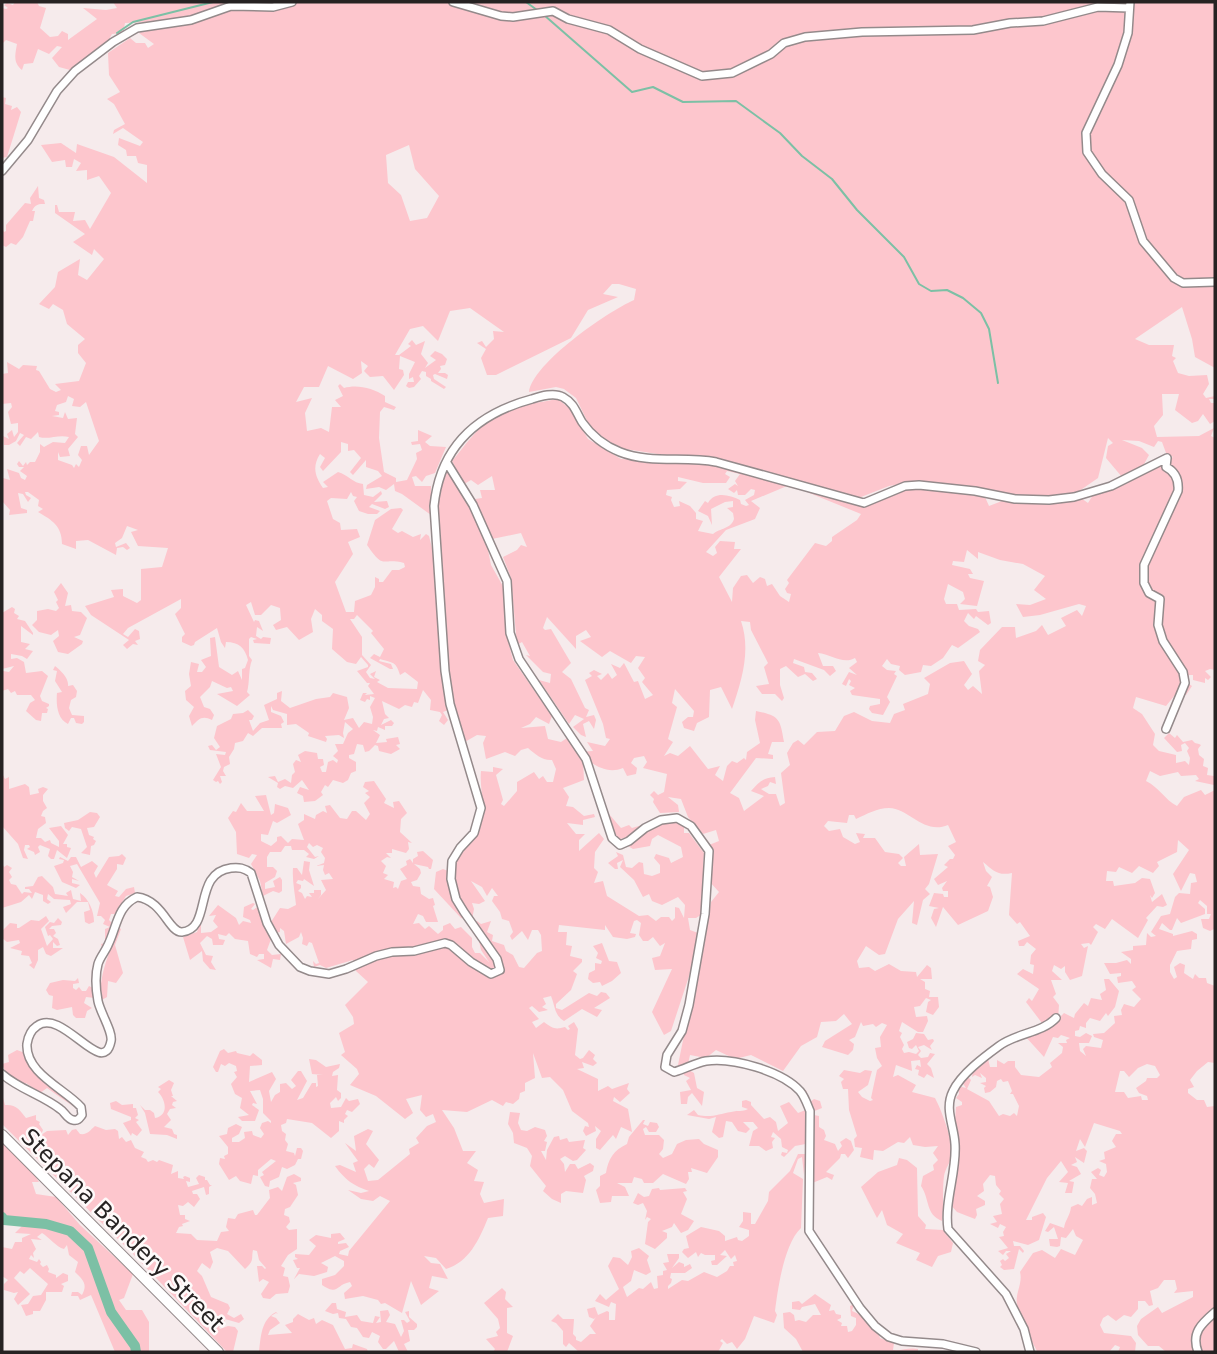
<svg xmlns="http://www.w3.org/2000/svg" width="1217" height="1354" viewBox="0 0 1217 1354" font-family="'DejaVu Sans',sans-serif">
  <style>
    .green { fill: #fdc6cd; fill-rule: evenodd }
    .lines { fill: none; stroke-linecap: round; stroke-linejoin: round }
    .stream { stroke: #7cc0a5; stroke-width: 2 }
    .river { stroke: #7cc0a5; stroke-width: 10 }
    .minor-casing { stroke: #948a8b; stroke-width: 10 }
    .secondary-casing { stroke: #948a8b; stroke-width: 12 }
    .minor { stroke: #fff; stroke-width: 7 }
    .secondary { stroke: #fff; stroke-width: 10 }
    .labels { text-anchor: middle; stroke-width: 5; stroke-linejoin: round; paint-order: stroke }
    .street-label { font-size: 23px; fill: #262222; stroke: #fefafa }
  </style>
  <rect width="100%" height="100%" fill="#f6ebec"/>
  <!-- green -->
  <path class="green" d="M15,2H37L39,6L46,8L40,28L50,37L58,36L62,31L68,34V40L97,19L83,8L106,10L117,8L113,2H1215V368L1195,357L1192,339L1182,307L1135,339L1149,345H1174L1172,356L1176,358L1173,361L1178,373L1189,376L1207,375L1209,384L1203,394L1206,398L1215,396V399H1209L1211,403H1215V421L1210,424L1203,414L1198,421L1192,423L1175,410L1179,394H1162L1163,415L1154,426L1157,437L1199,436L1214,428L1211,436L1215,438V670L1210,669L1205,671L1211,677L1208,680L1205,678V683L1193,680V675H1189V679L1186,682L1192,686L1186,695H1175L1166,706L1136,697L1133,708L1142,714L1155,734L1153,745L1159,751L1176,755V763L1185,761L1189,765L1190,758L1187,751L1189,748L1185,743L1181,745L1182,751L1177,752L1164,738L1169,733L1175,738L1177,735L1183,742L1192,740L1195,743L1199,744L1201,745L1198,749L1199,755L1204,759L1203,766L1208,768L1207,775L1214,776L1215,778V932L1214,929L1210,931L1203,928L1201,919H1209L1211,914H1207V906L1200,900L1198,903L1205,909V914L1181,923L1177,918L1172,930H1170L1162,923L1159,929L1173,934V936L1192,931L1197,934V939L1192,940L1191,949L1177,951L1170,965V972L1174,979L1177,977L1174,967L1180,963L1185,965L1184,973L1193,979L1195,974L1199,978H1206L1207,983L1215,986V1063L1208,1062L1197,1071L1190,1080L1194,1087L1188,1089V1093L1197,1100H1204L1207,1107L1215,1106V1352H1166L1159,1346H1148L1138,1335L1137,1326L1141,1319L1158,1307L1162,1313L1193,1297V1291L1174,1293L1177,1289L1175,1280H1164L1158,1288L1150,1291L1153,1305L1149,1306L1145,1301H1138V1309L1131,1317L1124,1315L1116,1321L1108,1315L1103,1318L1100,1325L1104,1333L1131,1336L1136,1343L1135,1352H1118L1120,1347L1115,1345L1109,1352L1037,1351C1030,1337 1020,1321 1017,1304C1015,1294 1023,1283 1020,1272L1033,1253L1042,1250L1055,1258L1061,1249L1075,1255L1083,1240L1076,1236L1073,1229L1066,1238L1061,1237L1060,1246L1057,1247L1050,1246L1049,1239H1058L1054,1227L1048,1232L1045,1231L1050,1223L1064,1228C1065,1220 1070,1216 1071,1207L1078,1204L1082,1206L1087,1199L1092,1197V1205L1097,1203L1095,1194L1090,1188L1092,1179H1097L1091,1172L1098,1168L1101,1170L1099,1175L1104,1177L1107,1172L1106,1164L1099,1161L1105,1159L1104,1152L1116,1147L1112,1141L1116,1134H1122L1120,1131L1094,1123L1085,1147L1080,1139L1076,1151L1084,1148L1087,1151L1084,1163L1075,1157L1077,1162L1071,1165L1077,1167L1081,1174L1069,1181L1074,1182L1072,1193H1065L1068,1183L1059,1182L1068,1172L1061,1161L1047,1178L1026,1220H1032V1217L1043,1213L1046,1217L1039,1240L1028,1245L1013,1241L1014,1246H1020L1024,1251L1023,1253L1019,1249L1014,1269L1004,1270L1000,1267L1002,1265L1000,1261L1003,1259L1005,1261L1009,1258L1006,1254L1011,1251H1006L1003,1255L998,1251L1008,1248L999,1237L1004,1236L1003,1232L1006,1227L1000,1224L998,1228L990,1224L997,1222L993,1216L1002,1214L1000,1204L1004,1199L999,1194L1001,1191L996,1185L995,1176L990,1175L983,1184L984,1191L977,1196L985,1201V1205L976,1209L977,1215L975,1219L957,1212L949,1203L956,1107L962,1105V1102L956,1098L959,1094L958,1086L966,1088L962,1082L967,1076L971,1080L967,1089L989,1101L999,1116L1003,1114L1010,1116L1014,1113L1017,1116L1019,1106L1013,1094H1010L1012,1091L1008,1081L1003,1082L1001,1079L997,1081L996,1087L990,1092L985,1093L984,1088L986,1086L980,1083L986,1082V1078L980,1073L982,1078L975,1075L972,1077L973,1071L988,1059L990,1067H997V1060L1004,1064L1008,1061H1015V1067L1021,1075L1039,1077L1052,1067L1050,1063L1062,1053L1063,1047L1058,1043H1067L1066,1040L1070,1038L1061,1035L1058,1038L1053,1037L1044,1057L1024,1035L1045,1027L1026,1002L1029,998L1032,1001L1039,989L1017,974L1023,969L1033,974L1034,965L1030,964L1031,955L1036,949L1027,942L1024,946H1019L1018,941L1030,936L1020,922L1017,924L1009,915L1012,873C998,876 994,871 983,862L986,871L992,877L987,886L990,887L993,897L988,911L958,925L943,907L936,927L931,918L934,909L939,908L929,906L934,893L943,894L944,897H948V891H943L942,888L947,881L938,885L934,879L948,867L944,865L950,859H953L955,855L948,846L956,842L948,825C924,835 910,809 889,808C877,808 867,814 856,819L854,815H849L847,823L828,821L824,826L829,831L840,829L843,837L855,844L860,842L856,833L865,834L863,838H875L885,852L899,854L903,858L898,863L901,866H906L904,857L919,844L920,855L938,854L929,884L925,889L930,894L923,900L917,925L912,923L914,901L898,919L885,954L879,955L866,946L857,961L859,968L869,967L875,971L889,964L901,971L916,972L917,977L927,965L931,968L932,979H920L925,982V989L930,991L929,997H938L939,1007L933,1015L926,1012L928,1002L931,1000L926,998L920,1006L914,1007L916,1017L927,1016L928,1021L923,1032H918L902,1022L899,1031L902,1033L900,1037L904,1045L902,1049L904,1053L909,1052L916,1054L919,1051L916,1045L912,1049L909,1048L907,1042L913,1039L916,1033L924,1034L928,1040L933,1039L934,1041L930,1046L932,1050L924,1045L918,1047L921,1051L918,1055L921,1058L928,1057L930,1053L935,1054L927,1064L931,1068L934,1078L927,1074L924,1078L918,1075L919,1070L915,1069L917,1065L921,1067L920,1060L911,1061L912,1071L896,1065L893,1077L898,1075L916,1085L912,1092L935,1098C941,1109 954,1143 952,1156C950,1163 945,1169 944,1176C942,1191 944,1206 942,1221C925,1214 930,1199 921,1186L923,1176L934,1170L933,1165L938,1160L933,1153L938,1146L925,1147L913,1145L910,1137L904,1143L898,1142L883,1151L874,1150L873,1160L860,1157L862,1148L855,1147L854,1139L857,1136L849,1110L848,1089H843L841,1082L844,1079L839,1076L844,1070L860,1073L865,1070L872,1071L868,1085L858,1092L862,1097L870,1101L873,1100L871,1098L877,1070L882,1066L877,1058L875,1048L881,1047L880,1037L887,1025L882,1023L876,1027L873,1024L863,1026L861,1022L855,1037L849,1040L854,1044L853,1050L848,1055L822,1047L825,1041L852,1024L844,1014L836,1021L821,1022L817,1037L801,1046L783,1071L751,1055L735,1059L716,1050L706,1058L690,1055L688,1064L689,1070L694,1073L697,1088L704,1092L702,1106L692,1093L688,1097L687,1104H681L680,1092L691,1090L686,1081L690,1078L684,1075L678,1065L711,902L719,892L709,881V845L719,841L716,830L703,834L688,817L681,799L668,797L678,805L679,812L660,813L653,802L654,799L650,795L654,791L658,795L664,792L667,774L643,768L647,762L644,756L634,758L631,763L637,768L636,774L627,776L623,768C606,775 593,764 579,754L583,760L584,780L563,788L569,797L566,806L573,807L584,816L594,814L595,817L583,820V825L567,823L576,834H585L579,840V851L599,833L604,839L595,852L594,868L598,872L594,883L603,881L607,896L639,916L648,915L656,921L661,917H669L672,921L675,918V907L679,908L684,918L685,905L678,897L662,905L652,901L649,894L643,897L634,880L620,867L623,860L617,863L618,869H615L608,863L618,856L616,852L623,855L626,867L632,868L639,862L643,863L644,874L652,876L660,873V865L654,858L656,854L669,858L671,863L683,857L681,847L658,835L652,839L650,846L633,849L628,846L632,836L620,839L613,833L609,814L621,828L629,825L632,828C650,823 666,817 684,825V833H689L704,853C702,873 705,892 704,913L696,918H688L690,930L698,933L691,970L671,1031L664,1035L652,1012L672,969L655,970L652,958L660,956L665,943L660,946L653,937L648,941H643L639,935L641,923L637,920L634,921L630,933L636,934L635,937L627,939L613,937L605,925V930L559,925L558,932H567L566,945L572,946L570,956L582,959V962L573,971L577,974L571,990L556,1004V1008L562,1010L589,993L597,996L601,992L606,993L610,998L594,1008L602,1010L597,1017L582,1009L564,1021C554,1015 555,1005 551,996L543,998L546,1004L542,1007L548,1010L539,1012L532,1006L529,1008L539,1019L532,1022L536,1028L544,1022C552,1028 555,1030 565,1027L568,1030L570,1029L568,1026L574,1022L578,1029L575,1055L580,1059L583,1058L589,1050L595,1055L593,1059L597,1063L593,1066L582,1062L584,1068L577,1069L598,1079V1091L608,1086L612,1089L629,1083L627,1089L630,1093L620,1102L614,1097L613,1101L628,1109L632,1132L621,1127L616,1139L613,1135L600,1150L596,1148V1139L601,1131L595,1126L596,1131L586,1136L583,1131L585,1126L589,1127L588,1123L572,1111L563,1090L550,1077L542,1078L533,1053L535,1078L525,1083V1091L520,1093L519,1099L513,1104L506,1102L503,1106L492,1100L467,1112L442,1110L454,1128L463,1151H476L467,1163L478,1170L474,1181L484,1182L480,1194L484,1203L504,1199L503,1216L488,1218C479,1240 469,1262 446,1269L436,1258L424,1256L431,1263L440,1264L448,1279L432,1276L429,1288L439,1291L421,1305L411,1281L402,1313L385,1303L381,1304L378,1300L363,1296L345,1299L344,1293L352,1286L350,1282C335,1285 339,1296 322,1285V1279L335,1275L344,1266V1261L335,1256L321,1263L328,1267L327,1272L314,1276L299,1274L294,1279L300,1268H297L293,1260L298,1259L295,1257V1254L309,1255L316,1246L309,1240L316,1235L331,1238V1234L340,1233L345,1239L338,1242V1244L346,1243L349,1247L340,1251L339,1254L348,1256L349,1251L390,1201L380,1196L373,1201L361,1199L348,1190L361,1193L369,1191C354,1186 345,1180 335,1166L340,1165L356,1172L353,1163L358,1161L345,1143L356,1151L354,1136L368,1129L373,1131L366,1144L379,1160L374,1168L369,1164L364,1169L368,1181L378,1180L410,1154L409,1149L419,1143L416,1138L427,1126L436,1122L433,1114L426,1117L420,1110L422,1095L406,1099L413,1113L405,1119L376,1096L350,1085L359,1074L357,1069L341,1055L345,1052L339,1033L354,1024L353,1017L345,1005L368,982L356,971L353,960L326,968L320,965L314,967L313,961L316,964L319,963L312,943L309,942L307,946L302,944L303,938L301,932L299,937L286,944L284,931L280,928V932L276,933L271,922L280,908L288,909L296,905C295,893 292,881 293,868H297L302,875L304,861L310,862L309,870L314,886L304,879L303,881L298,880L296,883L301,885V888L298,891L302,893L305,899L307,896L312,897L309,893H314V890H321V895L318,899L326,890L321,880L333,879L329,873L325,875L323,870L324,865L316,866L324,863L325,858L321,852L323,848L317,845L313,847L309,843L307,847L315,857L319,856L314,859L306,857L309,854L304,850H292L291,846H285L281,852H270L267,857V867H273L277,871L275,877L265,883V889L275,887L273,881L280,877L282,880V891L279,893L273,891L263,896L260,881L251,864L257,855L252,854L249,858L237,854L236,832L228,818L233,811L236,812L241,803L247,811H264L255,796L266,795L271,815L274,813L275,804L288,808L291,815L277,823L273,821L268,835L261,834V841L271,846L277,841V837L281,836L288,843L292,839L304,840L298,824L304,820V814L315,819L316,815L323,811L327,813L325,806L330,805L340,818L347,819L352,811H356L366,820L370,814L364,803L370,797L365,793L369,791L363,787L365,782L374,781L386,799L384,803L394,808L393,802L399,801L407,813L401,819L400,832L412,843L408,842L409,849L406,853L392,849V853H386L391,858L387,857L381,861L386,866L383,873L388,875L384,879L394,882L393,888L396,887L398,889L401,881L407,879L400,869L407,865L406,861L410,859L413,863V859L418,856L417,852L423,851L433,860L431,869H429L428,867L414,864L420,869L421,873L417,880L411,882L413,886L420,887L421,894L429,899L433,898L435,905L433,906L438,922H426L423,916L418,914L413,924L419,923L425,929L429,926L438,934L443,930V926L450,923L455,929L461,927L472,938V947L475,953H480L489,962L481,950L475,923L477,921L481,924L491,921L487,932L493,935L492,941L504,945L506,951L513,955L519,967L524,968L537,953L542,951L541,935L538,930H532L528,940L522,931L512,940L510,936L513,932L509,921L502,919L500,912L492,901L494,896H498L492,888L487,896L482,887L471,881L485,901L479,904L472,903L474,909L472,920L461,918L434,889L436,872L443,869L453,873C458,851 473,845 480,826C487,807 479,790 481,771L493,772V767L503,769L496,775L503,800L501,804L504,806L517,791V782L534,772L539,779L543,776L547,782H553L556,769L552,760C543,761 535,754 528,748L521,750L515,756L505,752L486,759L483,743L486,736L477,735L463,743L446,696L448,710L443,712L448,720L444,725L439,721L442,715L440,712L430,710L431,700L423,690L418,703L414,702L412,707L405,705L399,709L382,701L385,714L389,718L384,719L381,725L391,720L394,723L392,726H385V730L378,727L377,731L373,730L380,735L376,743L387,742L386,739L398,737L400,744L396,745L400,749L391,754L379,751L378,746L375,745L369,751L365,752L363,745L357,744L354,754L349,755V758L356,762V771L351,773L348,780L343,783L333,780L328,787L325,785L321,792L323,795L315,801L304,802L303,796L297,793L300,787L309,790L302,780L293,788L285,786L280,789L277,787L278,783L268,777L275,776L278,782L285,779L291,783L292,775L295,772L293,764L296,760L301,762L298,755L305,751L317,753L318,759H323L324,765L320,767L322,772H326L328,762L333,760L337,763L338,760L333,756L338,751L335,744H343L348,733L353,729L345,722L343,733L344,738L339,735L325,736L327,739L326,742L308,736L309,733L296,724L287,725V714L273,710L271,706V712L281,716L284,722L281,724L282,728H262L253,736L248,733L243,741L235,743L234,749L229,757L230,764L224,767L223,771L226,776H220L222,782L220,784L218,781L216,782L213,780L221,767L216,754L225,755L226,752L210,750L208,746L212,745L216,750L220,747L214,738L217,726L231,719L233,714L243,713L248,710L254,716L252,720H249L253,731L260,723L269,720L264,705L277,699V693L282,691L281,701L290,708L316,699L330,697L333,693L347,697L349,708L344,720L353,718L359,728L364,722L372,724L373,717L370,707L375,698L370,696V700L367,699L365,702L360,700L363,693H367L365,695L374,694L368,686L370,683H367L357,671L368,667V665L361,657L356,664L347,662L332,649L333,629L322,621V615L315,609L311,619L313,632L299,640L287,627L276,630L273,625L281,620L280,608L271,605L261,615H255L251,602L246,605L254,622L255,620L259,621L263,631L257,627L256,636L261,639L263,637L271,638L270,644L254,643L253,640L257,639L251,637L249,639V656L252,660C248,670 250,682 247,692L250,695L237,706L217,694L233,691L231,687L227,688L212,681L210,687L200,697L204,707L210,709L214,715L212,720C202,715 199,719 192,726L189,716L194,707L186,700L185,691L191,686L189,674L191,662L199,664L197,672H202L206,667L201,660L211,656L210,638L215,637L219,667L232,675L238,671L242,680V669L245,668L248,660C245,648 239,642 226,642L225,648L221,642L217,628L195,642L194,645L191,646L182,642V637L185,634L175,614L181,608V599L128,628L123,634L128,637L135,629L139,631L140,639L135,641L138,645L133,644L127,649L123,645L129,640L91,615L85,606L114,597L111,590L123,589V596L137,603L141,600V569L162,567L168,548L138,546L131,532L138,530L127,526L122,538L115,543L116,547L126,543L130,548L127,550L123,547L117,548L116,555L88,540L76,541V549L62,544C62,526 52,520 38,512L43,509L38,506L39,500L28,492H25L26,495L31,498L28,502L23,494L18,493L21,508L27,510V513L9,515L10,510L2,501L3,478L10,480L7,469L19,473L21,478L25,480L27,476L20,471L24,467H19L17,464L19,461L23,466L26,462L27,465L30,462H35L40,452V444L44,447L53,442L65,443L69,437C58,434 49,440 39,437L38,432L31,439L26,437L20,446L17,443L24,435L20,433L16,441L9,445H4L3,436L9,439L7,434L12,430L14,437L18,432V423L11,424L8,412L12,407L11,403L2,404V374L8,373L7,362L19,369L23,365L37,366L36,370L39,371L50,389L56,392L61,390L55,384L79,381L86,363L78,353V345L85,339L67,324L63,310L53,304L49,309L39,304L55,287L58,272L80,259L78,275L87,280L104,259L94,249L92,255L73,242L85,234L55,213V205H57L59,212H75L73,221L85,220L90,229L111,193L99,176L87,180V170L76,171L81,163L74,159L72,167H66L65,160L52,162L41,145L61,143L76,153L77,144L114,157L147,183V165L138,163L136,156H127L126,150L118,145L119,138L140,146L143,142L123,128L113,134L114,130L125,124L114,104L107,99L120,92L109,75L108,53L130,38L136,43H145L148,48L154,44L139,33L153,27L150,22L125,23L123,33L112,34L107,43L70,70L59,67L52,58L62,47L57,46L49,54L38,49L33,63L24,64L22,70C13,63 15,55 17,44L6,40L2,44V8L6,9L8,8L4,5L7,3L13,5ZM409,145L415,169L439,196L427,218L410,221L401,195L388,183L386,155ZM612,284H619L636,289L634,300C607,312 533,363 529,392L556,387L564,389L576,398L591,429L619,448L664,455L699,456L741,465L856,499L889,486L911,482L1048,499L1072,496L1098,478L1108,438L1113,443L1108,446L1106,458L1122,477L1143,466L1149,455L1142,448L1122,440L1139,441L1154,447L1158,441L1162,442L1166,453L1173,457L1154,469L1127,480L1128,483L1121,486L1117,485L1093,495L1088,503L1081,498L1038,504L1002,501L989,506L985,497L905,486L868,506L802,490L861,514L857,520L832,537V541L826,546L815,543L787,580L789,583L785,589L787,593L791,594L789,602L780,596L772,584L767,586L765,579L760,577L753,583L747,575L741,576L733,588L732,602L719,577L741,549H734L735,542L720,541L715,547L717,553L713,556L706,552L726,530L755,519L760,508L751,501L787,486L702,462L621,459L588,439L570,409L558,399C537,403 512,405 494,417C477,427 465,446 452,461L464,484L471,480L478,485L492,476L495,490H480L482,498L475,499L492,539L521,533L527,547L521,545L517,550L503,557L511,578L517,645L522,642L530,656L526,655L543,672L551,674L550,683L539,680L569,724L575,715L584,719L573,727L581,735L586,737L583,724L589,721L594,729L596,720L594,715L586,717L589,710L585,708L571,679L562,672L571,663L551,629L545,630L543,628L547,617L576,649V636L586,630L591,637L580,641L602,657L610,651L631,663L636,656L645,657L638,668L645,678L642,682L653,695L645,699L638,681L634,682L624,663L620,668L611,664L617,675L612,679L608,673L601,680L597,676L602,674L594,670L589,673L592,676L585,680L603,724L606,738L610,739L605,746L587,742L593,751L577,752L567,738L561,742L548,739L545,726L521,728L530,724L536,717L549,724L552,716L513,660L506,633L504,588L491,565L487,545L470,507L449,472H445L436,501L441,549L433,552L429,536L426,534L420,540L421,534L413,537L402,531L398,533L392,529L403,510L401,508L391,509L375,520L367,545C385,571 381,557 404,563L405,567L399,570H392L383,582H379V579L375,577V587L371,595L355,601L354,612H346L335,582L353,554L348,542L360,537L357,529L341,530L340,523L333,519L327,501L331,498L347,499L351,492L353,496L357,497L354,501L359,511L368,514H377L380,511L369,507L372,504L385,509L389,507L387,501L374,502L382,494L381,491L373,497L364,495L363,484C353,483 348,475 338,472L323,482L328,487L323,488C315,476 312,467 320,454L325,458L320,467L323,471L341,452V442L348,444V451L354,450L361,458L350,472L353,475L366,460V467L378,471L382,476L367,485L366,489L379,487L386,490L394,484L395,491L402,494L431,515V486H415L412,477L416,476L422,482L426,476L435,473L446,447L430,446L425,442L432,436L418,430V441L411,442L412,445L420,444L422,450L416,453L417,459L407,480L396,482V478L384,472L379,438L380,412L384,407L394,410L396,407L385,402V396C373,388 357,384 344,388L340,384L338,386L343,396L335,400L341,407H332L329,432L321,428L307,431L305,413L312,398L296,402L304,387H319L328,366L353,379L362,373L361,361L368,366L364,371L370,377L383,376L394,390L404,375L403,370L399,369L400,356L415,362L409,374V379L413,377L414,382H408L406,386L409,388L414,387L421,379L419,376L422,371L426,372V376L431,379V381L444,389L446,387L434,379L433,375L435,374L447,379L448,375L445,373H438L441,369L440,366L445,365L447,359L442,354L435,351L430,356L436,360L425,368L428,363L421,354L425,341L416,345L412,340L408,344L411,346L399,355H395L410,329L423,326L438,341L450,311L470,308L504,332L493,331L494,339L486,347L482,341L477,343L486,349L481,358L487,375H496L571,338L588,310L618,297L603,294ZM68,396L74,399L72,406L80,407L86,402L99,441L89,455L87,446H81L78,455L82,460L79,467L76,464L74,468L72,465L58,460V452L60,457L70,456L68,449L78,437L75,434L77,418L68,419L65,412L63,418L52,416L59,415V412L55,411L57,405L66,402ZM727,471L740,474L735,481L738,486L735,484L728,489L734,493L737,490L738,495H745L751,489L755,490L754,495L745,500L749,505L746,506L741,504L740,500C729,495 715,491 708,503L705,501L698,511L708,516L712,525L711,509L725,502L733,501V507L727,508L733,513L734,519C731,529 720,528 713,534L698,531L703,521L696,519V513L690,506L679,501L680,506L674,507L671,500L672,497L666,495L667,490L680,489L687,482L678,481V477L703,483H726L730,477L725,474ZM967,550L978,559V552L1000,560L1023,564L1045,576L1034,590L1046,599L1030,605L1016,604L1023,617L1040,615L1079,604L1086,606L1082,616L1077,610L1061,618L1066,626L1048,635L1042,625L1036,631L1016,638L1015,627H1002L980,650L978,661L985,665L979,671L982,694L973,686L968,690L964,685L972,674L964,661L950,663L924,678L930,684L928,694L903,704L905,710L894,714L890,723L872,721L854,712L844,716L835,731L817,732L804,745L798,740L793,743L787,753L790,765L781,773L785,803L780,806L776,794H769L761,789L768,786L770,782L776,784L775,777C762,778 759,782 751,791L764,796L744,811L739,798L730,793L756,758L773,759V755L768,754L772,742H784C780,719 780,716 756,711L755,720L760,743L747,752L746,760L744,758L737,763L732,761L727,766L723,781L715,775L720,766L708,769L690,746L678,756L670,753L664,756L673,742L668,739L677,707L672,703L675,689L694,711L693,717H688L682,722L684,728L694,731L697,723L709,717L710,690L721,687L732,709C742,680 751,650 741,621L750,622L751,630L768,663L764,667L769,684L756,686L762,694H775L782,701L784,698L780,685V669L786,666L798,677L805,674L813,681L817,679L812,673L805,672L804,667L793,663L794,659L824,670L830,676L836,671L833,666H823L818,653C831,654 843,665 855,658L857,662L849,668L857,675L849,672L842,684L846,686L849,679L851,681L849,685L855,688L850,691L852,695L880,699V704L870,706L869,709L872,713L883,715L890,702L887,697L897,676L894,674L896,671L887,670L882,666L887,659L891,664L900,666L899,670L905,675L921,672L923,665L931,666L943,658L952,645L958,648L980,632L978,629L969,626L964,621L968,613L974,619L976,616L988,625L991,623L989,611L978,612L976,609L959,610L957,604H946L944,599L948,584L963,592L965,599L960,604L977,606L984,581L970,578L968,574H973L970,569L952,565L953,561L964,562ZM357,615L373,631L371,633L384,649L380,657L374,654L370,658L390,669H393L391,664L379,661L380,659C393,663 396,661 400,675L405,672L418,682L417,689L388,688L377,682L380,680L374,677L376,671L370,674L375,679L370,678L366,672L371,665L362,655V637L350,619H354ZM1150,771L1160,776L1178,772L1181,776L1196,775L1199,779L1195,781L1214,785L1215,790L1205,795L1201,790L1184,797L1177,806C1164,799 1160,788 1146,781ZM1178,840L1189,850L1173,874L1181,891L1190,873L1195,874L1197,882L1191,883L1190,894L1179,893L1175,897L1170,914L1161,916L1151,932L1156,936L1151,937L1147,933L1146,945L1133,946V950L1121,952L1131,959V964L1127,960L1116,963H1104L1110,974L1121,973V976L1117,977L1118,983L1132,981L1136,987L1132,990L1141,999L1134,1007L1124,1004L1121,1010L1122,1015L1114,1016L1115,1023L1104,1033L1093,1034L1094,1037L1103,1040L1101,1048L1086,1046L1083,1049L1086,1056L1080,1051L1079,1043H1089L1092,1036L1086,1033L1080,1037L1075,1036V1031L1079,1030L1080,1026L1086,1028V1023L1090,1018L1100,1021L1106,1013L1108,1016L1115,1007L1119,991L1109,979H1104L1106,990L1100,994L1102,1000L1091,998L1088,1006L1084,1003L1075,1014L1074,1018L1064,1013L1058,1019L1059,1005L1053,997L1056,994L1051,980H1062L1052,971L1054,965L1061,969L1065,966V972L1070,980L1082,976L1088,946L1084,948L1081,944L1089,943L1091,945L1098,932L1093,927L1096,924L1105,929L1112,919L1138,938L1148,920L1146,918L1157,906L1163,907L1167,905L1162,894L1152,902L1150,895L1152,898L1155,893L1150,879L1142,878L1135,883L1114,886L1113,881H1106L1107,871L1116,872L1119,867L1132,873L1139,866L1153,873L1159,866L1157,862L1177,852ZM1147,1064L1155,1066L1160,1075L1157,1078H1147L1146,1081L1136,1088L1139,1093L1147,1096L1148,1100H1142L1141,1096L1128,1098L1124,1092H1115L1120,1071H1124L1129,1077L1138,1068Z
    M2,97L6,98L5,104L12,106L11,110L17,107L21,112L7,157L2,158Z
    M38,186L39,198L44,200L45,204C39,204 35,204 32,211H35L33,221H30L23,237L16,245L11,243L6,247L2,245V228L4,232L6,231V225L25,203L31,204L30,198Z
    M61,583L68,593L65,606L71,605L72,611L81,612L87,618L80,635L74,637L83,641L82,644L68,654L58,652L53,641L59,636L58,630L51,635L39,632L32,625L37,620V611L48,609L56,611L59,608L56,602L58,600L54,592Z
    M12,607L15,609L14,613L19,616L17,619L25,621L33,633V635L21,626V642L30,644L25,649L33,651L27,659L22,656L11,654V659L17,658L24,662L26,673L42,671L48,676L40,696L42,701L49,704V706L46,708L48,709L47,713H42L41,721L36,720L26,711L30,703L35,700L31,695H17L15,691L11,693L8,689L2,691L3,671L9,672L14,666L2,669V613Z
    M55,666C61,671 69,678 68,686L73,685L77,691L76,697L71,700L69,708L72,715L84,716V722L82,724L76,723L74,718H71L68,724C57,719 56,704 57,693L62,692L55,681L57,671L53,670Z
    M2,773L5,779L9,777V789L25,784L29,787L30,795L39,793L38,789L43,787L48,789L43,795V801L47,808L43,811L41,816L45,817L46,823L38,829L36,838H41L45,842L50,840L51,843L59,847V841L49,828L61,826L68,835L63,844H67V847L71,848L67,858L57,850L54,859H51L48,856L50,849L40,845L38,847L40,852L35,855L34,852L27,849L30,847L29,845H25L24,850L28,859L23,858L18,844L2,826Z
    M90,812L97,813L100,817L94,827L87,828L89,835L94,837L93,839L96,841L94,845L91,846L90,855L81,853L87,847L81,829L72,827L69,831L65,828L64,823L78,820Z
    M122,854L126,858L123,865L117,864V869L107,885L118,891L115,896L119,897L126,889L134,887L135,893L126,896L115,914H111L109,920L112,923L105,948H102L101,944L105,943V929L110,927L103,924L105,920L101,916H97L100,903L77,864L70,866L73,872L72,877L79,881L72,879V883L80,885L76,888L62,882L54,866L63,863L64,860L59,859L60,857L68,861L71,857H76L81,867L92,861L98,866L94,873L96,878L109,857L119,856Z
    M2,863L4,867L7,865L12,868L9,872L12,877L9,880L11,884L16,885L22,894L24,892L32,893L29,889H25V887L33,886L38,877L42,876L53,887L55,894L68,896L66,893L71,890L73,899L81,901L80,893C89,899 94,911 94,922L89,924L85,922L84,912L90,910L88,902H77L66,913L63,907L71,904L70,900L54,899L48,894L47,899L51,902L48,904L43,901V895L35,892L32,899L29,895L21,902L2,908Z
    M253,903L255,904L251,909L253,910L259,906L271,939L267,950L272,955L281,954L280,960L273,959L271,968L257,960L264,959V954H259L257,957L250,954L248,941L235,939L229,933L226,936L218,934L219,939L225,940L223,945H213L212,939L207,936L200,943L206,955L213,956L211,962L216,970L210,969L203,961L202,951L190,960L183,937L197,932L201,920V933L211,932L218,927L213,921L216,915L209,916L218,905L236,918L239,925L243,921L251,923L250,920L243,917L244,907Z
    M46,916L49,921L41,929L47,946L53,939L50,935L48,936L45,927L50,922L54,923L58,918L62,922L61,925L52,926L49,929H54L56,933L53,936L58,939L60,945L57,946L53,942V948H63L51,956L46,954L43,947L38,950V960L34,969L29,965L32,963L29,956L21,955L22,951L10,948L20,943L19,940L7,942L2,938V931L10,923L17,924V928H19L31,920L39,921Z
    M118,927L121,929L115,945L123,973L116,983L108,981L107,997L100,1001C100,970 109,956 118,927Z
    M602,943L609,961L617,962L621,973L612,981L602,986L600,982L593,983L588,979L589,973L595,970V963L601,964L602,961L596,958L598,953L593,946Z
    M78,978L79,983L73,984V988L76,990L79,987L82,991H86L89,986L93,988L95,998L86,997L84,1003L92,1008L87,1011L85,1018H76L73,1015L72,1007L57,1010L52,1008L53,996L49,995L46,990L50,983L63,980L75,981Z
    M224,1049L228,1053L236,1051L237,1053L250,1056L253,1053L262,1060V1065L250,1066L249,1082L272,1072L276,1079L269,1091L271,1102L275,1095L280,1092V1084L286,1083L292,1089L296,1086L291,1080L298,1071H301L307,1081L297,1100L303,1098L312,1083H316V1087L318,1086L317,1075H323L312,1074L309,1059L316,1060L326,1067L340,1064L339,1068L333,1072L332,1076L338,1075L337,1090L341,1093V1098L338,1101L336,1097L330,1103L331,1108L341,1107L346,1098L349,1101L358,1099L360,1104L352,1112L347,1110L345,1114L348,1116L344,1120V1123L339,1121V1131L331,1138L312,1123L287,1119L286,1123L281,1125L282,1131L286,1134L285,1140L288,1144L286,1151L294,1153L295,1156L297,1148H301L303,1151L301,1159H298L295,1165L287,1169L282,1167L279,1177L270,1181L269,1187L265,1186L260,1177L264,1175L262,1172L276,1161L271,1159L258,1170V1176L253,1175L251,1184L240,1181L236,1176L229,1180L219,1164L220,1158L225,1159L224,1156L228,1154V1147L219,1136L227,1134L228,1128L236,1124L242,1127L239,1134L232,1138V1142H239L245,1138L244,1132L252,1131L253,1135L261,1138L264,1134L260,1128L262,1123L268,1121L271,1123V1121L263,1113V1099L260,1090L250,1091L257,1104L253,1103L252,1105L259,1110L255,1121H242L238,1117L249,1115L240,1108L242,1098L235,1094L231,1084L237,1077L234,1072L237,1071L236,1066L229,1063L225,1066L221,1064L218,1072H216L213,1067L220,1051Z
    M17,1050L25,1053L39,1077L74,1107L47,1088L40,1093L26,1083L24,1087L16,1082V1079L6,1073L2,1064L9,1062L8,1055Z
    M169,1080L174,1083L171,1090L173,1096H171L177,1101L173,1102L172,1105L176,1108L170,1109L167,1114L171,1120L164,1127L172,1129L174,1134L177,1135V1139L167,1135L150,1134L145,1113L140,1105L145,1110H150L154,1113L155,1118C169,1115 166,1100 158,1092L161,1089L158,1087Z
    M806,1090L810,1102L814,1099L820,1101L822,1108L812,1112L814,1115L819,1116V1127L824,1130L826,1136L824,1140L835,1144L838,1151L842,1146L840,1142L846,1138L851,1141L854,1150L848,1158L845,1154H841L840,1158L826,1172L834,1175L832,1180L827,1177L810,1184L811,1143L795,1146L784,1157L781,1155L782,1152L787,1153L788,1150L782,1147L781,1139L773,1132L771,1137L775,1138L772,1142L773,1148L766,1151L759,1146H749L753,1131L758,1128L753,1122H743L750,1129L746,1133L738,1131L732,1122L726,1121L723,1137L719,1138L712,1132L716,1117L709,1119L687,1115L694,1110L698,1115C711,1118 719,1114 731,1112C739,1110 742,1112 748,1109L742,1107V1101L746,1100L751,1102V1105L764,1119L770,1117L776,1122L778,1131L788,1123L780,1106L789,1102L798,1113L808,1109L801,1091Z
    M2,1094L5,1105C16,1104 20,1110 26,1118L36,1115V1120L40,1122L39,1124L43,1130L41,1135L47,1131L66,1130L68,1135L72,1130L76,1129L80,1134C88,1135 90,1130 95,1126L106,1130L115,1129L118,1131L119,1139L122,1137L126,1142L131,1140L135,1148L144,1152L141,1157L146,1159L148,1162L153,1160L157,1162L159,1160L173,1165L171,1174L178,1171V1178L184,1179L183,1177L185,1176L190,1178V1182L186,1181L188,1187L199,1184L196,1178L199,1175L205,1177V1180H207L210,1185H212L209,1187V1194L206,1195L204,1187L192,1191L193,1194H197L200,1199L194,1207L188,1202L183,1206L178,1205L180,1215H185V1219L190,1221L182,1224L183,1226L179,1227L176,1233L191,1234L197,1240L217,1241L221,1232L229,1231L226,1227L228,1218L235,1219L238,1214L253,1210L255,1215H257L270,1198L269,1190L278,1187L282,1191L287,1177L294,1174L301,1178V1181L293,1183L296,1185L298,1195L290,1207L285,1209L284,1215L289,1217L290,1222L286,1227L289,1230L297,1229V1249L288,1255L281,1266L285,1268L283,1276L288,1277L290,1286L288,1293L276,1294L270,1299L263,1298L261,1294L269,1282L263,1279L259,1282L257,1266H262L265,1269L266,1268L259,1260L257,1251L253,1250C251,1259 255,1260 245,1269L228,1251L217,1248L210,1252L213,1262L210,1269L202,1263L197,1271L202,1276L211,1297L228,1304L230,1308L227,1314L234,1318L241,1314L244,1319L239,1323L225,1319V1323L219,1327L220,1329L228,1326L235,1327L238,1331L233,1352H227L134,1255L2,1124Z
    M116,1101L122,1105L133,1104V1108H136L138,1115L135,1118L139,1120L136,1122L142,1130L137,1136L132,1133L131,1136L123,1123L131,1120V1117L111,1109L110,1103Z
    M510,1112L520,1113L518,1123L521,1130L527,1131L535,1127L545,1130L547,1136L544,1141L547,1142L545,1151H541L546,1160L547,1150L554,1137L559,1136L560,1140L567,1138L569,1142L585,1140L583,1148L586,1150L577,1160L573,1161L565,1156L560,1159L564,1164L565,1172L570,1164H575L578,1169L590,1163L594,1166L593,1171L584,1176L586,1180L583,1193L566,1191L561,1194V1203L552,1199L543,1191L546,1186L530,1166L532,1156L527,1148L514,1143L513,1133L508,1124Z
    M643,1120H645L643,1124L648,1126L650,1122L657,1123L659,1127L656,1132H649L646,1127L643,1129L645,1135H659L664,1140L663,1149L659,1154L663,1158L672,1154L677,1144L686,1140L699,1139L704,1144L718,1150V1157L707,1173L691,1168L692,1172H688L689,1179L686,1184L663,1174L653,1183H644L642,1179L634,1177L632,1183H617L625,1187L629,1196H612L611,1202L600,1203L596,1190L600,1186V1176L606,1173C608,1159 614,1150 627,1144L629,1137Z
    M2,1143L33,1172L39,1182H32L36,1194L56,1197L80,1225L133,1274L124,1298L119,1300L126,1310H142L149,1322V1352H115L91,1295L80,1300L78,1296H71L72,1292H78L82,1295C88,1284 83,1280 75,1272L78,1262L69,1255L67,1245L64,1249C56,1247 49,1237 42,1233L37,1237L42,1240L31,1239L36,1249L33,1253L34,1258L31,1255L29,1259L37,1262L39,1259L41,1262L40,1264L43,1267L47,1265L49,1269L48,1272L56,1275V1278L63,1273L68,1275V1281L61,1284L64,1286L62,1292H46V1300L40,1311H33V1314L26,1316L21,1305L28,1304L33,1296L41,1295L48,1284L30,1268L24,1274L20,1271L14,1278L30,1294L18,1305L14,1299L18,1292L14,1293L4,1290V1284L8,1280L2,1276V1247L12,1249L15,1242H22V1238L31,1234L15,1233L22,1226L2,1221Z
    M798,1154H806L804,1175L802,1157L798,1159L793,1173L803,1179L801,1228C784,1244 778,1288 775,1311L777,1315L774,1323L754,1316L745,1339L737,1349L732,1342L727,1344L722,1339L720,1341L723,1343L718,1352H579L569,1343L566,1347L563,1344V1331L556,1323L551,1321L558,1314L563,1319H574L573,1334L576,1337V1340L581,1342L590,1334H596L590,1326L596,1317L594,1319L589,1317L587,1309L595,1307L598,1315L607,1311L609,1312V1320H615L616,1304L611,1302L609,1307L595,1301L600,1294L606,1300L619,1289L608,1266L613,1257L620,1258L628,1265L632,1257L631,1251L639,1248L649,1256L647,1260L651,1272L646,1275L634,1270L631,1281L623,1287L627,1297L639,1288L643,1289L651,1282L654,1289L658,1288L657,1276L663,1275V1271L667,1270L663,1263L669,1262L667,1254H679V1258L672,1268L679,1262L684,1264V1267L690,1264L692,1268L685,1273H671L670,1278L672,1279L671,1283L668,1286V1289L682,1280L688,1281L704,1272L717,1277L727,1271L730,1266H734L733,1262L737,1261L735,1255L731,1259L725,1250L720,1255L727,1256L717,1265H712L711,1261L715,1260V1255H705L701,1253L698,1257L696,1252L688,1258L682,1252L684,1249L689,1248L686,1236L701,1227L719,1231L725,1236V1241L737,1237L738,1240L742,1241L749,1236V1230L739,1227L743,1221V1212L751,1213V1224H755L768,1201L769,1192L790,1171Z
    M899,1158L907,1160L917,1168L918,1216L926,1225L925,1229L943,1230L953,1243L951,1252L938,1256L932,1267L916,1260L920,1253L896,1243L903,1234L887,1225L882,1210L877,1218L861,1187L878,1172L897,1165Z
    M659,1188L660,1190L685,1188L687,1191L683,1192L687,1199L681,1214L694,1221L688,1230L681,1233L674,1223L672,1227L662,1231L667,1233V1238L655,1249L645,1244L648,1222L651,1219L647,1217L645,1220L647,1211L643,1203L638,1205L633,1203L638,1193L644,1197L649,1196L652,1189Z
    M502,1288L506,1292L505,1299L513,1307L507,1308V1333L513,1336L507,1352H493L495,1349L486,1339L498,1336L496,1332L500,1328L498,1319L484,1303Z
    M815,1294L831,1305L829,1311L834,1310L836,1314L841,1315V1318L837,1320L842,1323L841,1326H847L848,1332L852,1331L856,1325V1318L851,1316L850,1306L854,1304L852,1311C864,1316 877,1325 880,1338L894,1343L893,1350C902,1351 909,1347 918,1349V1352H803L796,1339L784,1328L783,1313L790,1312L794,1315L795,1321L799,1320L806,1322L813,1315H821L815,1304L802,1307L800,1310L792,1309V1302L799,1301L802,1304Z
    M332,1303H336L337,1309L346,1312L345,1317L357,1315L361,1321L373,1323L375,1316L380,1317L376,1323L381,1322L380,1311L388,1310L390,1315L386,1322L395,1324L401,1337L404,1331L401,1320H404L407,1323L410,1321L405,1312L409,1311V1317L417,1324V1327L414,1330H408L410,1341L404,1344L408,1352H399L394,1341L386,1349H383L378,1342L380,1336L372,1332L369,1338L363,1337L357,1328L351,1327L346,1319L339,1318L338,1313L333,1314L325,1311Z
    M276,1312L278,1314L276,1313L271,1316L276,1318L280,1323L270,1330L268,1335L292,1333L285,1325L293,1322V1319L298,1314L309,1320L314,1318L316,1324L322,1320L333,1325L345,1349L352,1348L353,1344L367,1349L368,1352H293L289,1350L259,1352C261,1336 261,1320 276,1312Z"/>
  <g class="lines">
    <!-- stream -->
    <path class="stream" d="M526,2L537,10
      M544,15L632,92L653,87L683,102L736,101L780,133L802,156L832,179L857,210L904,257L919,284L931,291L947,290L963,298L981,313L989,329L998,383
      M117,33L133,22L213,2"/>
    <!-- river -->
    <path class="river" d="M2,1217L4,1220L46,1224L70,1231L88,1248L111,1312L135,1346L136,1352"/>
    <!-- minor casing -->
    <g class="minor-casing">
      <path id="minor" d="M453,2L501,16L513,17L553,11L568,19L609,30L640,49L702,76L732,73L771,54L784,43L805,37L862,32L973,30L1010,23L1043,21L1098,7L1129,8
        M1130,2L1128,33L1118,65L1086,133L1087,152L1102,174L1129,200L1143,241L1174,278L1183,283L1215,282
        M2,171L28,140L57,91L75,71L113,42L137,28L191,20L231,6L273,7L292,2
        M447,463L473,505L507,581L510,633L519,659L586,759L612,838L620,845L629,841L645,828L661,820L677,818L691,826L709,851L705,914L689,1005L682,1031L667,1055L665,1067L674,1072C685,1069 695,1063 706,1061C732,1057 782,1071 800,1091C805,1097 807,1104 810,1111L809,1231L860,1308L875,1326L889,1337L902,1341L943,1344L976,1352
        M2,1074C19,1089 42,1095 60,1109C65,1112 67,1119 73,1120C78,1121 79,1119 82,1115L81,1107C65,1089 25,1073 27,1044C28,1037 31,1030 37,1026C63,1007 103,1080 111,1041C113,1032 100,1012 98,1001C96,990 95,975 98,964C100,957 105,952 108,945C117,927 117,906 137,897C163,900 169,933 182,932C213,929 192,873 231,868C239,867 244,868 251,873L267,923L279,945L300,967L310,971L329,974L346,969L376,956L392,952L414,951L445,943L451,945L471,962L491,974L500,970L497,959L464,912L456,899L451,879L452,861L460,848L474,833L481,808L450,704L445,671L434,506C440,447 476,414 532,399C541,396 554,392 563,397C574,403 576,412 582,422C591,435 605,446 620,452C650,464 684,456 716,462L864,503L905,486L919,485L975,491L1015,499L1049,500L1074,497L1111,486L1167,458L1166,467C1176,472 1179,480 1178,491L1144,565V583L1149,593L1160,599L1158,625L1163,641L1183,672L1185,683L1166,729
        M1030,1352L1024,1329L1006,1294L948,1229C944,1201 957,1172 955,1144C954,1125 944,1109 953,1091C961,1074 984,1057 999,1046C1016,1033 1042,1033 1056,1018
        M1198,1352C1191,1333 1201,1324 1215,1312"/>
    </g>
    <!-- secondary casing -->
    <g class="secondary-casing">
      <path id="secondary" d="M2,1135L218,1352"/>
    </g>
    <!-- minor -->
    <use href="#minor" class="minor"/>
    <!-- secondary -->
    <use href="#secondary" class="secondary"/>
  </g>
  <g class="labels">
    <!-- street labels -->
    <g class="street-label">
      <text transform="translate(123 1230) rotate(45)" y="8">Stepana Bandery Street</text>
    </g>
  </g>
  <!-- border -->
  <rect width="1217" height="1354" fill="none" stroke="#262222" stroke-width="7"/>
</svg>
